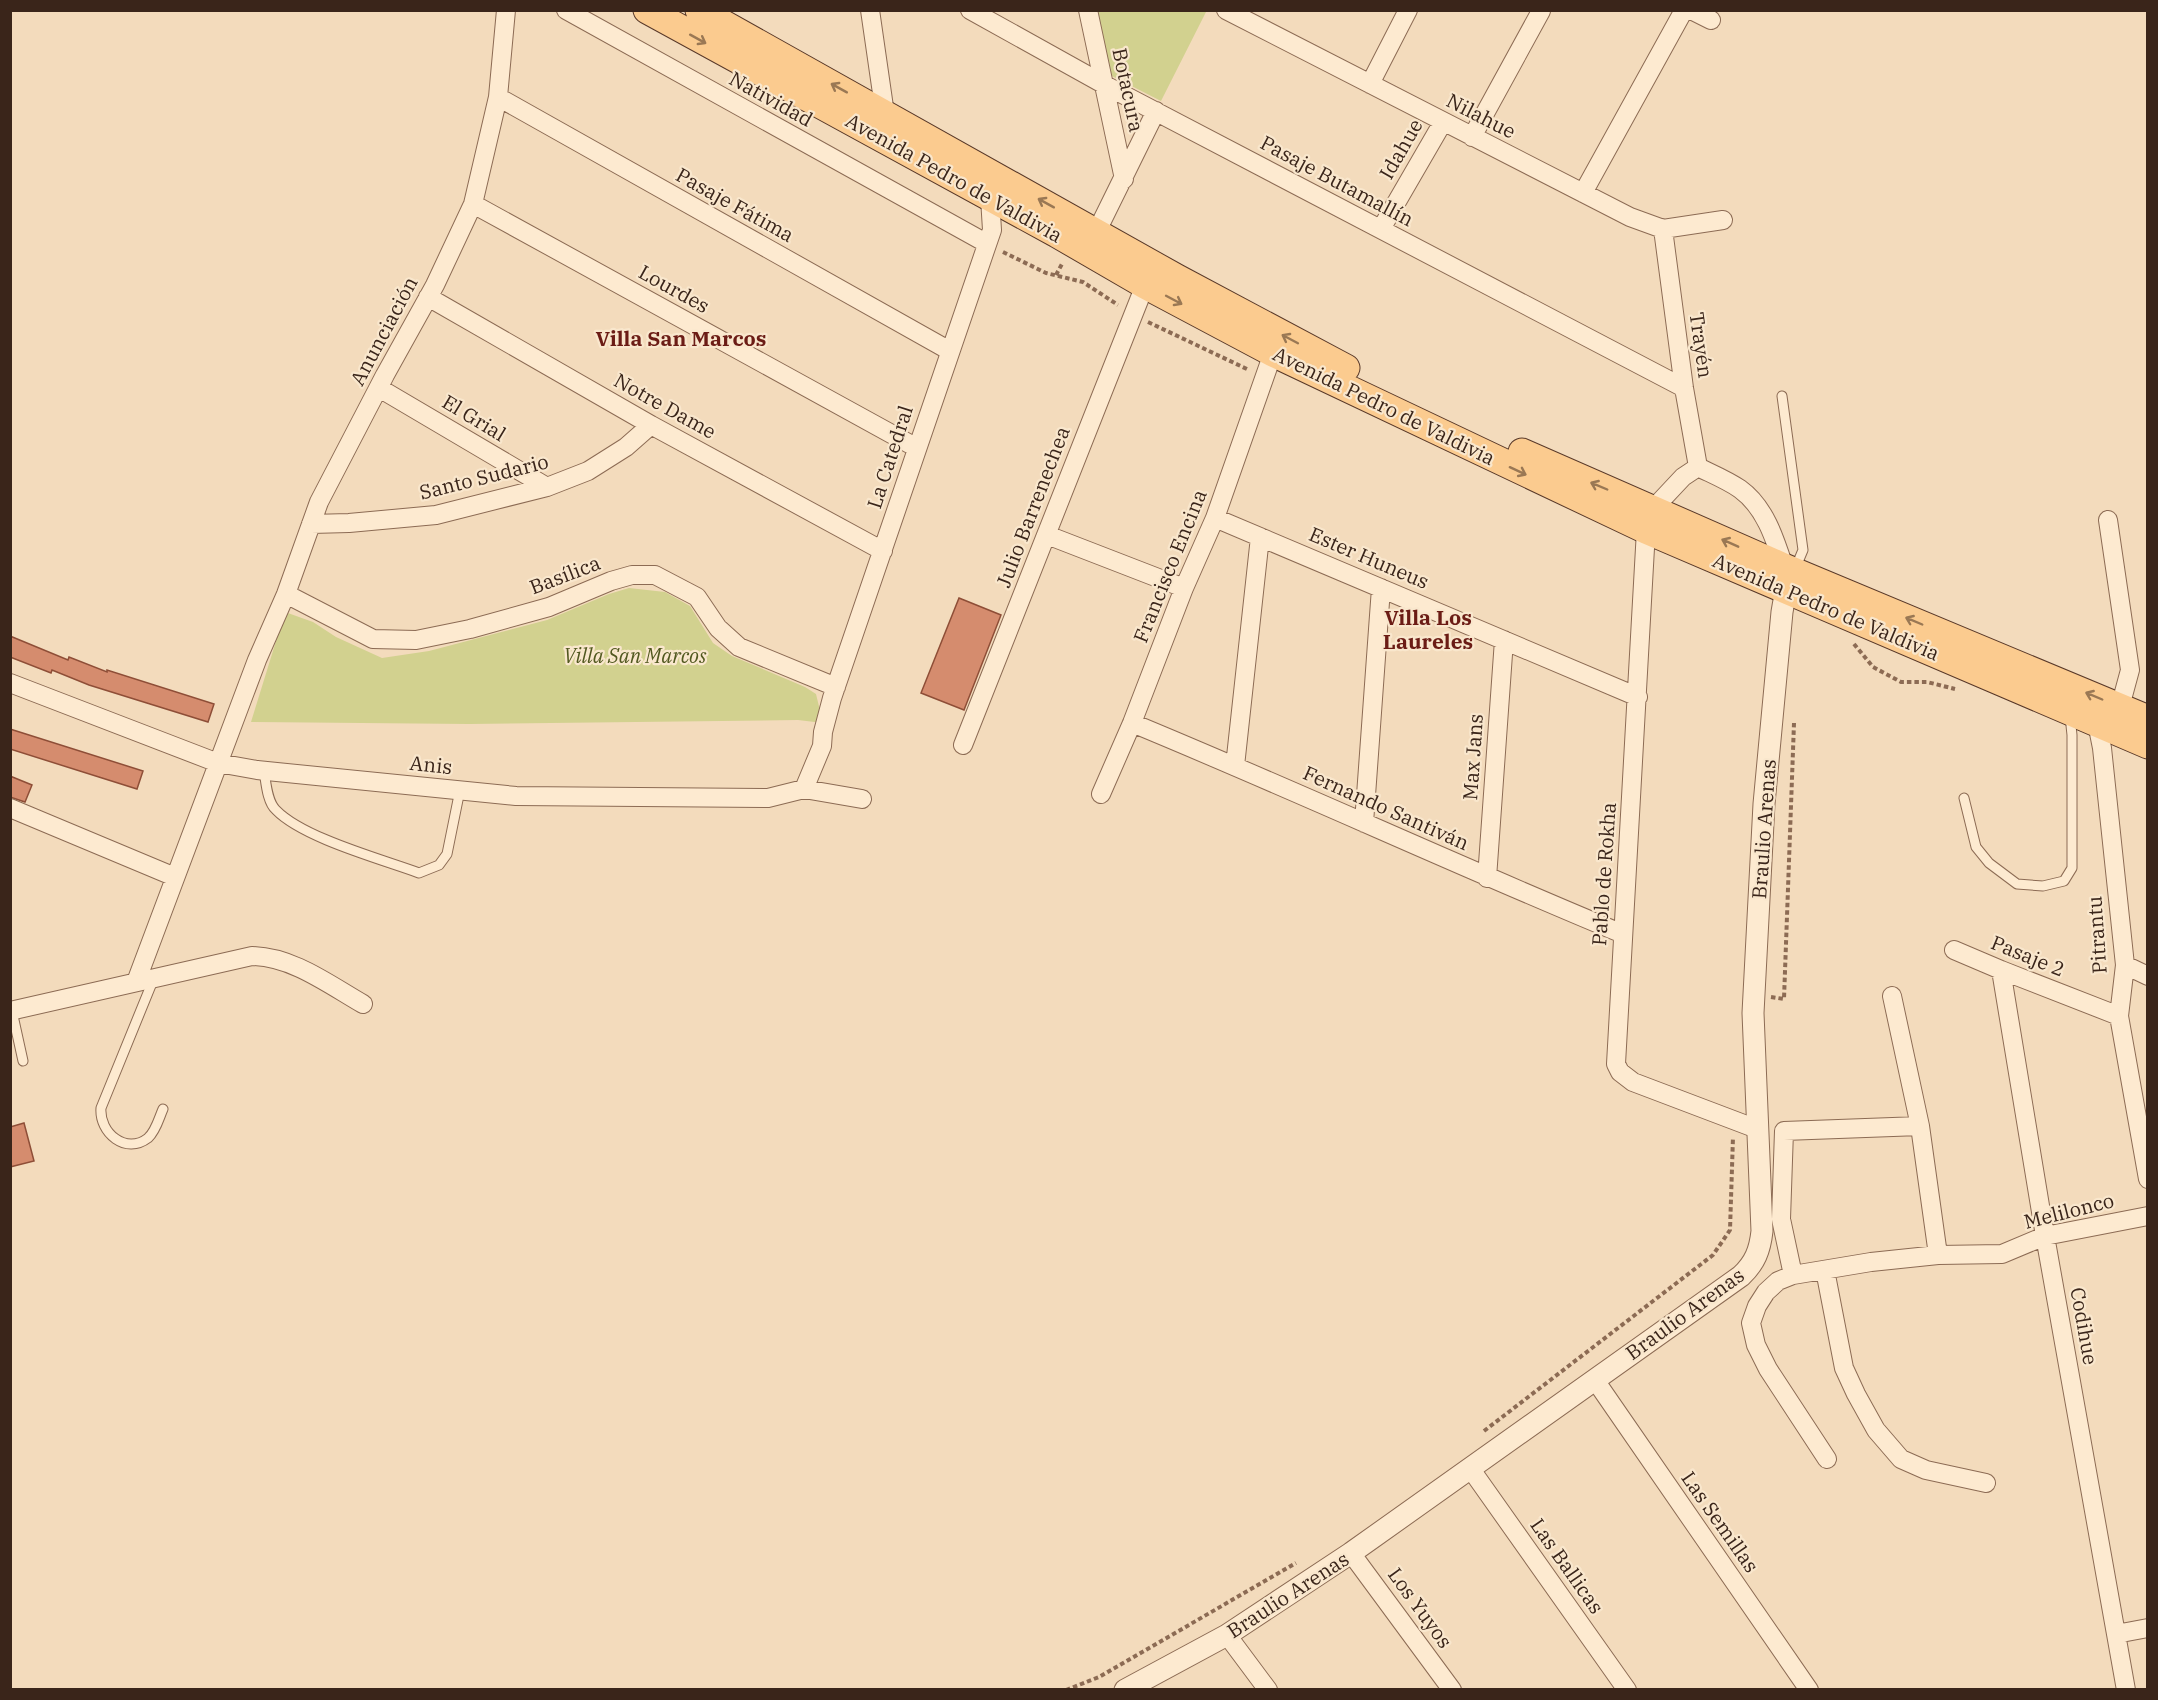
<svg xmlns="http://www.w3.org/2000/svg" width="2158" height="1700" viewBox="0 0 2158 1700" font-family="'IBM Plex Serif',serif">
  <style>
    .green { fill: #d2d18f }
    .building { fill: #d58c6e; stroke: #8e4e37; stroke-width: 1.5 }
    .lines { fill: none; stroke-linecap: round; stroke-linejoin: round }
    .service-casing { stroke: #8c6b54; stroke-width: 11 }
    .minor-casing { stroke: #8c6b54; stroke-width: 20 }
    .tertiary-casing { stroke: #8c6b54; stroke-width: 23 }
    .primary-casing { stroke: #593929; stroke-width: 29 }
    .path { stroke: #8c6b54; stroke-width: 4; stroke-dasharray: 4.5 3; stroke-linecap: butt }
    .service { stroke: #fdead0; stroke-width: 9 }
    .minor { stroke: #fdead0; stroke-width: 18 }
    .tertiary { stroke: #fdead0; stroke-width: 21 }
    .primary { stroke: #fbcb8f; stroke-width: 27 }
    .oneway { stroke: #9a7854 }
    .labels { text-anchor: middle; stroke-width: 4.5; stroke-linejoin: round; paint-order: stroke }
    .street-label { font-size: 20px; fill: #3a251a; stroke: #f9e7cd }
    .park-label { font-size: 20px; font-style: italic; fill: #51581f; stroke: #f9e7cd }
    .neighbourhood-label { font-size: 21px; font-weight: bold; fill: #6b1c15; stroke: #f9e7cd }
  </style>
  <rect width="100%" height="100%" fill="#f3dbbc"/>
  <!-- green -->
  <path class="green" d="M1202,10L1206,12L1161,101L1112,76L1097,11Z
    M629,588L665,592L690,606L713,643L732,656L805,687L816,694L823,723L798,720L469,724L251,722L285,612L313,622L336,637L382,658L429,651L547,620L609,594Z"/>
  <!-- building -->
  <path class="building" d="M959,598L1001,615L964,710L921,693Z
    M10,636L68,660L69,657L107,672V670L214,704L208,722L89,685L52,670L51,673L10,657Z
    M10,729L143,771L137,789L10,749Z
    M10,776L32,785L25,802L10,797Z
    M24,1123L34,1161L10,1167V1127Z"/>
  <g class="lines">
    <!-- service casing -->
    <g class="service-casing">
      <path id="service" d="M1782,396L1803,550L1795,569
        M264,771C266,782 267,802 276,810C303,838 381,859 419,873L439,865L447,854L460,790
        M1964,798L1976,847L1989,863L2017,884L2043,886L2064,881L2072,868V735L2070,716
        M154,978L101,1108C99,1133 126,1155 148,1138C156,1131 159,1118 163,1109
        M12,1011L23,1061"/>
    </g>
    <!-- minor casing -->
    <g class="minor-casing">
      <path id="minor" d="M566,10L986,243
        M870,10L885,114
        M970,10L1105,85L1684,388
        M1088,10L1124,179
        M1226,10L1630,217L1663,229L1723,220
        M1691,10L1711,20
        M1370,84L1408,10
        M498,97L950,351
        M1472,137L1541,11
        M1583,193L1684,10
        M473,204L917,448
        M1381,229L1443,122
        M1663,229L1684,388L1698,467
        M1092,241L1156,111
        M428,297L651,425L883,551
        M379,388L547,487
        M1698,467C1712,474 1727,480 1740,489C1765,507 1775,539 1784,567
        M1653,509L1683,477L1698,467
        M1215,518L1638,697
        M2108,520L2130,670L2120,707
        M311,524L349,523L436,515L547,487L588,471L626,447L651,425
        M1646,530L1616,1064L1620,1072L1633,1082L1757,1129
        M1047,535L1184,588
        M286,594L373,639L416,640L470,629L549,607L611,581L632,575H655L697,597L718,628L739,647L836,687
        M10,683L218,763L257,770L516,796L768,798L804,789L862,799
        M1132,723C1297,791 1458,866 1623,934
        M2097,723L2102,748L2125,965L2119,1016L2148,1179
        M963,745L1145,285
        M1235,766L1260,537
        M804,789L822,746L823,732L832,698L992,230L990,198
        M1101,794L1132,723L1184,588L1215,518L1273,353
        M10,808L175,877
        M1364,823L1381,588
        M1487,878L1504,640
        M1954,950L2001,970L2119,1016
        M2125,965L2148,976
        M2001,970L2045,1236L2126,1690
        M136,982L257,660L286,594L319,502L385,375L435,285L473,204L498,97L506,10
        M1892,996L1920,1126L1938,1255
        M10,1011L252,956C293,957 328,984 363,1004
        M1825,1270L1844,1368L1856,1394L1876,1430L1901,1459L1926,1470L1986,1483
        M1793,1275L1781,1219L1784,1131L1920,1126
        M1595,1380L1809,1690
        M1827,1459L1768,1369L1756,1345L1751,1323L1757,1306L1766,1292L1778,1281L1793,1275L1871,1262L1938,1255L2002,1254L2045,1236L2148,1216
        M1470,1468L1627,1690
        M1351,1553L1452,1690
        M2116,1634L2148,1628
        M1227,1635L1268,1690"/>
    </g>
    <!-- tertiary casing -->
    <g class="tertiary-casing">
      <path id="tertiary" d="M1125,1690L1227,1635L1351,1553L1741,1276C1755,1263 1760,1250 1762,1231L1753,1013L1764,804L1782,612L1786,589L1791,577"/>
    </g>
    <!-- primary casing -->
    <g class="primary-casing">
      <path id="primary" d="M647,10L1057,234L1145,285L1273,353L1646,530L2148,745
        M699,10L1177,278L1346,368
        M1522,452L1784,567L2148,719"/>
    </g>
    <!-- path -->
    <path class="path" d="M1003,252L1046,273L1083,282L1118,305
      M1056,275L1063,262
      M1148,322L1249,370
      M1854,644L1873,667L1901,682H1927L1955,689
      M1771,997L1784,999L1794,723
      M1484,1431L1713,1255L1730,1230L1733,1137
      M1066,1690L1099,1677L1296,1563"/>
    <!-- service -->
    <use href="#service" class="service"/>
    <!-- minor -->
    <use href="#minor" class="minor"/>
    <!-- tertiary -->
    <use href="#tertiary" class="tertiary"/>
    <!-- primary -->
    <use href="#primary" class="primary"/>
  </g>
  <!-- one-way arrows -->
  <defs><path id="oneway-shaft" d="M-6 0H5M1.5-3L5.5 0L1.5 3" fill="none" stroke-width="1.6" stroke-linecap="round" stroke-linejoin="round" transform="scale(1.5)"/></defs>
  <g class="oneway">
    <use href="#oneway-shaft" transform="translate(698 39) rotate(29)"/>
    <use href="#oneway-shaft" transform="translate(839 88) rotate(-151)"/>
    <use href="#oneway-shaft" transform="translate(1046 203) rotate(-151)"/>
    <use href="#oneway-shaft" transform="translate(1174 300) rotate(28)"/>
    <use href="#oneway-shaft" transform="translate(1290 339) rotate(-152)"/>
    <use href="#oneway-shaft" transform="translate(1518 471) rotate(25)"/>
    <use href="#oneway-shaft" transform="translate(1599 486) rotate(-157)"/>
    <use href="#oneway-shaft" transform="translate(1730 543) rotate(-156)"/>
    <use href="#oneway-shaft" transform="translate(1914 621) rotate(-157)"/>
    <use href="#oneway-shaft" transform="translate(2094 696) rotate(-157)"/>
  </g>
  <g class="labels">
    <!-- street labels -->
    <g class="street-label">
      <text transform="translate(1128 90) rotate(78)" y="7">Botacura</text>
      <text transform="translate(771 99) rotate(29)" y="7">Natividad</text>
      <text transform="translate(1481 116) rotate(27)" y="7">Nilahue</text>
      <text transform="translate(1401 149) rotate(-60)" y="7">Idahue</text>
      <text transform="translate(954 178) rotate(29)" y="7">Avenida Pedro de Valdivia</text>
      <text transform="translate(1337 181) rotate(28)" y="7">Pasaje Butamallín</text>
      <text transform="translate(735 205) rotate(29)" y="7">Pasaje Fátima</text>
      <text transform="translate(674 289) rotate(29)" y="7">Lourdes</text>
      <text transform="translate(384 331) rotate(-62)" y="7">Anunciación</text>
      <text transform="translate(1701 345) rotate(82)" y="7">Trayén</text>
      <text transform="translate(665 406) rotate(29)" y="7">Notre Dame</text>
      <text transform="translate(1384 406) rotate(26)" y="7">Avenida Pedro de Valdivia</text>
      <text transform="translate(474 418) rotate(31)" y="7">El Grial</text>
      <text transform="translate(890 457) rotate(-72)" y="7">La Catedral</text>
      <text transform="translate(484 477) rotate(-14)" y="7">Santo Sudario</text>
      <text transform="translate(1033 507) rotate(-69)" y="7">Julio Barrenechea</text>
      <text transform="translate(1369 558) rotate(23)" y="7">Ester Huneus</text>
      <text transform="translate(1170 566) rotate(-68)" y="7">Francisco Encina</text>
      <text transform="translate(565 575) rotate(-21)" y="7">Basílica</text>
      <text transform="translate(1826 607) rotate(23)" y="7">Avenida Pedro de Valdivia</text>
      <text transform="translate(1473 757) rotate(-86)" y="7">Max Jans</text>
      <text transform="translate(431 765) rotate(6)" y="7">Anis</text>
      <text transform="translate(1386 808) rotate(24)" y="7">Fernando Santiván</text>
      <text transform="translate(1764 829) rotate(-86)" y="7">Braulio Arenas</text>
      <text transform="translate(1604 874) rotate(-86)" y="7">Pablo de Rokha</text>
      <text transform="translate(2097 935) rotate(-94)" y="7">Pitrantu</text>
      <text transform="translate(2028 956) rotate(22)" y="7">Pasaje 2</text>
      <text transform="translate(2069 1211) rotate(-14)" y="7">Melilonco</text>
      <text transform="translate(1685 1314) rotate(-36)" y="7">Braulio Arenas</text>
      <text transform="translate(2084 1326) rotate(80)" y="7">Codihue</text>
      <text transform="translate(1720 1522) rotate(55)" y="7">Las Semillas</text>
      <text transform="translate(1567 1566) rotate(55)" y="7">Las Ballicas</text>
      <text transform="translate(1288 1595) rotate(-33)" y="7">Braulio Arenas</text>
      <text transform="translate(1420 1608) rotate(54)" y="7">Los Yuyos</text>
    </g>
    <!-- park labels -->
    <g class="park-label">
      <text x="635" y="663">Villa San Marcos</text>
    </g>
    <!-- neighbourhood labels -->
    <g class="neighbourhood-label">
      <text x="681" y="346">Villa San Marcos</text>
      <text x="1428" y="625">Villa Los<tspan x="1428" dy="24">Laureles</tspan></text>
    </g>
  </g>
  <!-- border -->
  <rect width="2158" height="1700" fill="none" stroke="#3a251a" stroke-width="24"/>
</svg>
